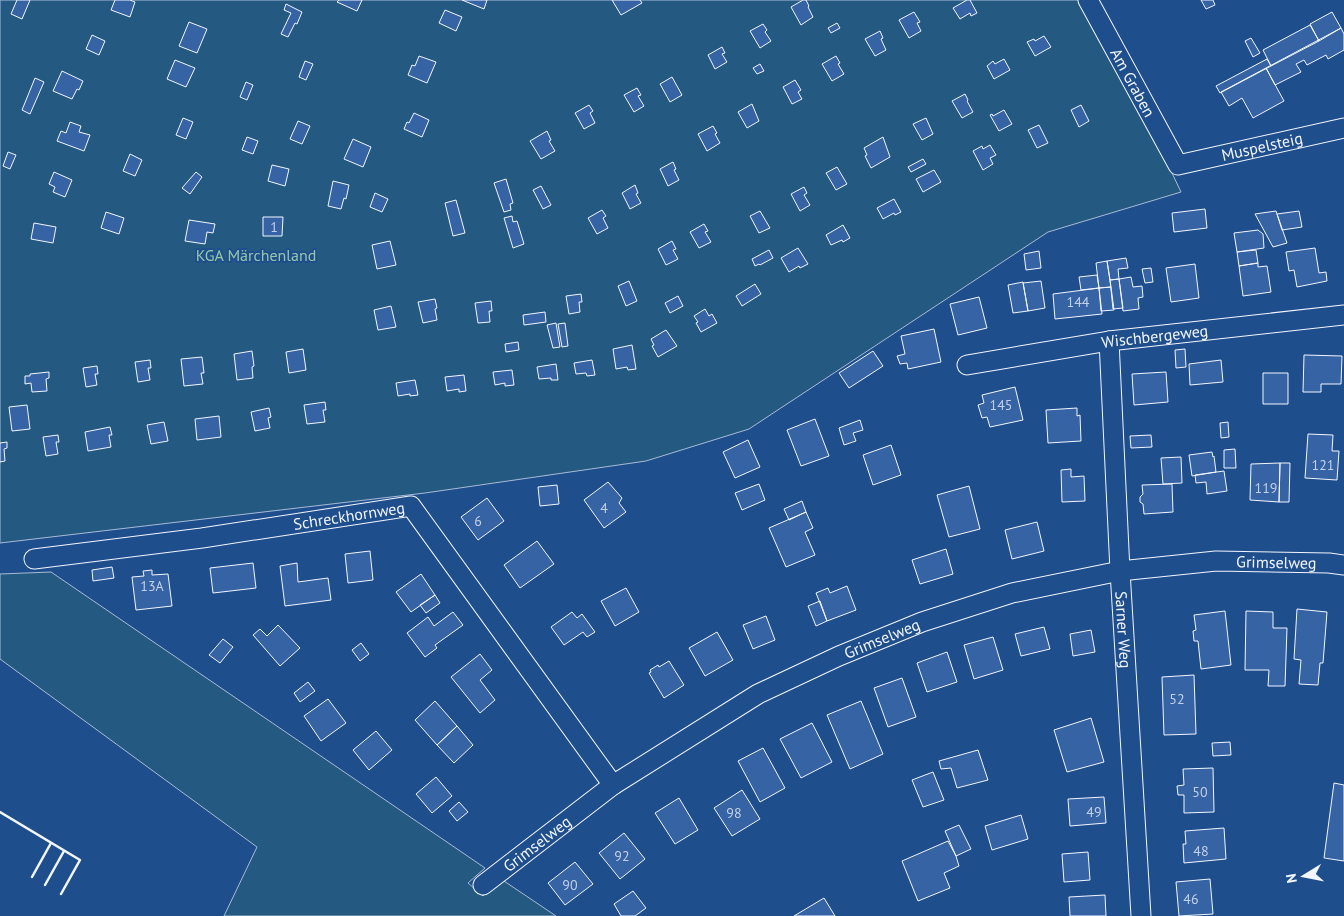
<svg xmlns="http://www.w3.org/2000/svg" width="1344" height="916" viewBox="0 0 1344 916" font-family="'PT Sans',sans-serif">
  <style>
    .green { fill: #245a82; stroke: #a8bbd7 }
    .building { fill: #3563a3; stroke: #f2f6ff }
    .lines { fill: none; stroke-linecap: round; stroke-linejoin: round }
    .street-casing { stroke: #f2f6ff; stroke-width: 21 }
    .street { stroke: #1f4e8c; stroke-width: 19 }
    .wall { stroke: #f2f6ff; stroke-width: 2.5 }
    .labels { text-anchor: middle; stroke-width: 4; stroke-linejoin: round; paint-order: stroke }
    .number-label { font-size: 14px; fill: #c3d1e8 }
    .street-label { font-size: 16px; fill: #f2f6ff; stroke: #1f4e8c }
    .park-label { font-size: 16px; fill: #97c8a6; stroke: #1f4e8c }
  </style>
  <rect width="100%" height="100%" fill="#1f4e8c"/>
  <!-- green -->
  <path class="green" d="M0,0H1078L1162,152L1181,192L1048,232L749,429L646,461L425,493L0,543Z
    M51,572L485,868L468,883L483,896L501,879L556,916H224L257,847L0,659V574Z"/>
  <!-- building -->
  <path class="building" d="M17,0H30L22,19L11,14Z
    M115,0H130L135,2L130,17L111,10Z
    M339,0H362L357,11L337,2Z
    M462,0H487L484,9Z
    M612,0H640L642,3L621,15Z
    M803,0H806L809,6L808,7L813,17L801,25L791,7Z
    M967,0H970L977,13L971,16L970,13L960,19L953,8Z
    M1201,0H1213L1215,5L1206,9Z
    M286,4L302,12L297,24L295,23L288,37L281,34L291,13L284,10Z
    M445,10L462,17L456,31L439,23Z
    M914,12L920,22L917,23L921,31L909,38L899,20Z
    M1332,12L1341,28L1319,41L1310,24Z
    M189,22L207,29L197,53L179,46Z
    M837,23L840,28L831,33L828,28Z
    M763,24L767,30L765,32L771,41L760,48L750,31Z
    M1310,25L1319,41L1271,66L1263,50Z
    M1341,28L1344,34V50L1328,59L1326,55L1307,65L1304,60L1296,64L1301,72L1275,85L1266,68Z
    M880,31L883,38L881,39L886,50L875,56L865,39Z
    M92,35L105,41L99,55L86,49Z
    M1044,36L1051,47L1035,56L1027,42L1034,39L1035,41Z
    M1251,38L1260,53L1253,57L1245,41Z
    M722,47L725,53L722,54L727,62L715,69L708,55Z
    M419,56L436,62L427,83L408,75L412,65L415,66Z
    M836,56L840,63L838,64L844,74L832,81L822,64Z
    M1004,59L1010,70L994,79L987,66L993,61L995,64Z
    M1267,59L1271,66L1220,93L1216,86Z
    M175,60L195,68L186,87L167,79Z
    M305,61L313,64L306,80L299,77Z
    M760,64L764,71L757,74L753,68Z
    M1266,68L1284,101L1253,118L1242,98L1229,106L1221,92Z
    M62,71L83,81L79,90L77,89L72,99L53,91Z
    M672,77L682,95L670,102L660,84Z
    M35,78L44,82L30,114L22,110Z
    M795,80L801,90L798,92L802,99L792,104L783,87Z
    M246,82L253,85L247,100L240,97Z
    M637,88L641,95L638,96L644,106L634,112L624,95Z
    M965,94L968,100L967,101L973,112L962,118L952,101Z
    M752,104L759,121L747,128L738,112Z
    M589,105L593,111L590,113L595,123L584,129L575,113Z
    M1081,105L1089,121L1079,127L1071,110Z
    M1004,110L1012,124L999,131L990,115L992,114L993,116Z
    M414,113L429,120L422,137L404,129L407,122L409,123Z
    M183,118L193,122L186,139L176,135Z
    M926,118L933,134L922,140L913,124Z
    M298,121L310,126L302,144L290,139Z
    M70,122L81,126L79,132L90,135L84,151L57,141L61,131L66,133Z
    M1039,125L1048,143L1037,148L1028,130Z
    M713,126L717,133L715,134L720,143L707,151L698,134Z
    M547,131L551,140L549,141L555,151L541,159L530,141Z
    M247,137L258,141L253,154L242,150Z
    M883,137L890,157L871,168L865,156L867,155L864,148Z
    M353,139L371,147L363,167L344,159Z
    M990,145L996,155L990,158L993,164L983,170L973,151L982,146L983,149Z
    M8,152L16,155L10,169L3,166Z
    M130,154L142,160L135,176L123,171Z
    M923,159L926,164L911,172L908,167Z
    M673,162L676,169L674,170L679,180L668,186L660,169Z
    M272,165L289,169L285,186L268,181Z
    M837,167L847,184L836,190L826,173Z
    M934,170L941,182L923,192L916,179Z
    M54,172L72,180L65,197L53,192L55,187L49,184Z
    M196,172L202,177L190,194L182,188Z
    M506,179L513,203L510,204L511,210L504,212L494,183Z
    M333,181L349,185L346,199L344,198L341,209L328,206Z
    M635,185L638,193L636,194L641,203L630,209L622,193Z
    M541,186L551,205L543,209L533,190Z
    M804,187L807,193L804,195L810,205L800,211L791,194Z
    M375,193L388,199L382,212L370,207Z
    M894,199L901,212L895,215L894,213L883,219L877,208Z
    M456,200L465,233L453,236L445,203Z
    M1205,209L1207,228L1174,232L1172,213Z
    M602,210L606,216L603,218L608,228L597,234L588,218Z
    M760,211L770,228L759,233L750,216Z
    M1276,211L1287,243L1273,247L1255,214Z
    M1299,211L1302,227L1282,230L1277,214Z
    M106,212L124,218L119,234L101,228Z
    M512,216L513,222L517,221L524,244L513,248L504,218Z
    M263,217H283L282,236H263Z
    M189,220L215,224L213,233L207,232L205,244L185,241Z
    M34,223L56,227L53,243L31,239Z
    M704,224L708,231L705,232L711,242L699,248L690,232Z
    M843,225L850,238L843,242L842,240L831,245L826,235Z
    M1258,230L1263,234L1264,248L1237,252L1234,233Z
    M390,241L396,265L377,269L372,245Z
    M672,241L676,249L673,250L678,259L666,265L658,249Z
    M798,248L808,264L800,268L799,266L789,272L781,258Z
    M1315,248L1319,273L1326,272L1327,281L1297,287L1294,270L1289,271L1286,252Z
    M769,250L773,258L760,265L759,264L755,266L752,259Z
    M1256,250L1258,263L1239,266L1237,252Z
    M1039,251L1041,268L1026,270L1024,254Z
    M1126,258L1128,268L1118,269L1119,279L1110,280L1107,261Z
    M1107,261L1111,287L1099,288L1096,263Z
    M1258,263V267L1267,266L1271,292L1243,296L1239,266Z
    M1195,264L1199,298L1171,302L1166,268Z
    M1151,268L1153,282L1145,283L1142,269Z
    M1097,275L1099,288L1081,290L1079,277Z
    M1131,277L1133,287L1142,286L1143,297L1138,298L1139,309L1123,311L1119,279Z
    M1119,279L1123,308L1113,309L1110,280Z
    M629,281L637,301L626,306L618,286Z
    M1041,281L1045,308L1028,311L1023,283Z
    M1023,282L1028,311L1013,313L1008,285Z
    M755,284L761,294L742,306L736,296Z
    M1111,287L1114,310L1101,311L1099,288Z
    M1099,288L1102,314L1055,319L1053,294Z
    M581,294L582,302H579L580,312L569,314L566,296Z
    M678,296L683,306L670,313L665,303Z
    M979,297L987,328L958,335L950,304Z
    M435,299L437,308L435,309L437,320L423,323L418,302Z
    M491,301L492,311H489L490,322L478,323L475,303Z
    M391,306L396,327L378,330L374,310Z
    M705,309L709,316L712,314L717,323L701,332L696,323L698,322L694,316Z
    M545,312L546,322L524,325L523,315Z
    M556,323L560,347L553,348L547,325Z
    M565,323L568,346L562,347L558,324Z
    M934,329L941,362L908,369L907,363L900,364L897,356L905,354L901,336Z
    M666,330L677,346L658,357L652,346L654,345L651,339Z
    M518,342L519,350L506,352L505,344Z
    M632,345L636,369L628,370L627,367L616,369L613,349Z
    M303,349L306,370L289,373L286,352Z
    M1185,349L1186,367L1176,368L1175,350Z
    M252,351L254,366L252,367L253,378L237,380L234,354Z
    M873,351L883,366L849,388L839,373Z
    M1304,355L1342,356L1341,384H1321V392H1303Z
    M202,357L204,373H201L203,384L184,386L181,359Z
    M150,360L151,368H148L150,380L138,382L135,362Z
    M592,360L595,375L587,376L586,373L576,374L574,363Z
    M1221,360L1223,382L1190,385L1189,364Z
    M556,364L558,380H551V378L539,379L537,367Z
    M97,366L98,374H95L97,385L86,387L83,368Z
    M512,370L514,385L505,386V383L495,385L493,372Z
    M49,372V378L46,379L47,391L32,392L31,383L25,384V376H30V374Z
    M1166,372L1168,402L1134,405L1132,374Z
    M1263,373H1288V404H1263Z
    M464,375L466,391L459,392V389L447,391L445,377Z
    M415,380L418,395L410,396V394L398,396L396,383Z
    M1015,387L1023,420L990,427L987,417L982,418L978,405L984,403L982,395Z
    M325,402L326,410H323L325,422L307,424L304,405Z
    M27,405L30,429L12,431L9,407Z
    M269,408L271,417L268,418L270,428L255,431L251,412Z
    M1077,408V416L1080,415L1081,441L1048,443L1046,410Z
    M219,416L221,437L197,440L195,419Z
    M815,419L829,456L801,466L787,430Z
    M860,420L863,430L853,433L856,441L844,445L839,428Z
    M164,422L168,441L151,444L147,425Z
    M1228,422L1229,437L1221,438L1220,423Z
    M110,427L112,435H109L111,447L88,451L85,432Z
    M1308,434L1333,435L1332,451H1339L1337,480L1305,478Z
    M58,435L59,442H56L58,454L46,456L43,437Z
    M1151,435L1152,447L1131,448L1130,436Z
    M748,440L760,467L735,478L723,452Z
    M7,442V448L4,449L5,461L0,462V443Z
    M891,445L901,475L873,485L863,455Z
    M1235,449L1236,468H1224V450Z
    M1212,452L1213,457L1214,456L1216,472L1192,476L1189,455Z
    M1181,457L1182,483L1163,484L1161,458Z
    M1280,463L1279,502L1250,500L1251,464Z
    M1280,463H1290L1289,502H1279Z
    M1071,469V477L1084,476L1085,501L1062,502L1061,470Z
    M1224,471L1227,491L1207,494L1206,482L1196,483L1195,475Z
    M608,482L622,498L619,503L626,512L604,528L584,500Z
    M759,484L765,500L742,510L735,493Z
    M1172,484L1173,512L1144,514L1143,504L1140,502V497L1143,494L1142,485Z
    M557,485L559,504L540,506L538,487Z
    M969,486L980,529L949,537L937,495Z
    M487,498L504,521L478,540L461,517Z
    M802,501L806,512L789,520L784,509Z
    M806,512L813,528L805,532L815,555L786,567L769,528Z
    M1037,522L1044,551L1012,559L1005,530Z
    M537,541L554,564L520,588L504,565Z
    M946,549L953,574L920,584L912,560Z
    M370,551L373,580L348,583L345,554Z
    M253,563L256,588L213,593L210,568Z
    M297,563L298,582L328,578L331,600L285,606L280,566Z
    M112,567L114,578L93,581L92,570Z
    M152,570V575L168,574L172,606L136,610L132,577L144,576L143,571Z
    M421,574L435,595L411,612L396,592Z
    M847,586L856,610L827,621L816,593L828,588L830,593Z
    M626,588L639,612L615,626L601,601Z
    M435,595L440,603L426,613L420,605Z
    M820,601L827,621L816,626L808,606Z
    M1297,609L1327,612L1323,663H1320L1318,685L1299,684L1301,660L1294,659Z
    M1225,611L1231,665L1201,669L1198,641H1194L1193,631L1196,630L1194,615Z
    M1246,611L1273,612V628H1287L1285,686H1268L1269,670H1245Z
    M453,612L463,625L435,645L437,648L425,657L407,633L428,617L434,626Z
    M572,612L577,618L582,614L595,632L587,637L583,632L564,645L551,627Z
    M766,616L775,640L753,649L743,625Z
    M278,625L300,648L280,666L253,635L260,629L267,636Z
    M1044,627L1050,649L1021,656L1015,634Z
    M1091,630L1095,652L1073,656L1070,634Z
    M717,632L733,660L705,676L689,648Z
    M993,637L1003,670L974,679L964,645Z
    M223,639L233,647L220,663L209,655Z
    M361,643L369,654L360,661L352,650Z
    M947,652L957,682L927,692L917,663Z
    M480,654L492,670L480,680L495,700L480,713L451,677Z
    M669,661L684,685L664,698L649,673L651,672L650,670L658,665L659,667Z
    M1194,675L1196,734L1164,735L1162,677Z
    M902,678L916,717L888,727L874,688Z
    M308,682L315,691L300,702L294,693Z
    M328,699L346,723L321,741L304,716Z
    M435,701L457,726L437,745L415,720Z
    M861,701L883,754L850,769L827,715Z
    M1091,718L1104,762L1067,772L1054,730Z
    M812,723L832,762L801,778L780,739Z
    M457,726L473,745L454,763L437,745Z
    M376,731L392,750L369,770L353,750Z
    M1230,742L1231,755L1213,756L1212,743Z
    M763,748L785,788L760,802L738,761Z
    M978,750L988,780L957,788L951,768L941,769L939,761Z
    M1213,768L1214,812L1184,813V795H1178L1177,786L1184,785L1183,769Z
    M933,772L944,800L923,807L912,780Z
    M436,777L452,796L432,813L416,794Z
    M1334,783L1344,785V861L1324,858Z
    M742,790L760,819L732,836L714,808Z
    M1104,797L1106,823L1070,826L1068,799Z
    M679,798L698,830L675,844L655,813Z
    M459,802L468,812L457,821L449,811Z
    M1021,815L1028,839L992,850L985,826Z
    M959,825L971,849L956,856L945,831Z
    M1224,828L1226,859L1184,863L1183,844H1186L1185,831Z
    M624,833L645,859L620,879L599,853Z
    M948,841L956,856L959,866L944,873L950,888L918,901L902,861Z
    M1088,852L1090,880L1064,882L1062,854Z
    M575,862L593,884L565,905L548,883Z
    M1210,879L1213,914L1179,916L1176,882Z
    M633,891L646,908L635,916H621L614,904Z
    M1105,895L1106,916H1070L1069,897Z
    M824,898L835,916H794Z"/>
  <g class="lines">
    <!-- street casing -->
    <g class="street-casing">
      <g id="street">
        <path id="s1" d="M1088,0L1178,165L1344,128"/>
        <path id="s2" d="M1109,341L1120,571L1141,916"/>
        <path id="s3" d="M967,365L1109,341L1344,315"/>
        <path id="s4" d="M34,559L202,538L411,506L613,785"/>
        <path id="s5" d="M483,885L613,785L758,694L839,656L922,622L1012,593L1120,571L1216,561L1329,563L1344,565"/>
      </g>
    </g>
    <!-- street -->
    <use href="#street" class="street"/>
    <!-- wall -->
    <path class="wall" d="M0,812L80,860L61,894
      M32,877L51,843
      M45,885L64,851"/>
  </g>
  <g class="labels">
    <!-- number labels -->
    <g class="number-label">
      <text x="274" y="232">1</text>
      <text x="1078" y="307">144</text>
      <text x="1001" y="410">145</text>
      <text x="1323" y="470">121</text>
      <text x="1266" y="493">119</text>
      <text x="604" y="513">4</text>
      <text x="478" y="526">6</text>
      <text x="152" y="591">13A</text>
      <text x="1177" y="704">52</text>
      <text x="1200" y="797">50</text>
      <text x="1094" y="817">49</text>
      <text x="734" y="818">98</text>
      <text x="1201" y="856">48</text>
      <text x="622" y="861">92</text>
      <text x="570" y="890">90</text>
      <text x="1191" y="904">46</text>
    </g>
    <!-- street labels -->
    <g class="street-label">
      <text dy="6" stroke="none"><textPath href="#s1" startOffset="94">Am Graben</textPath></text>
      <text dy="6" stroke="none"><textPath href="#s1" startOffset="274">Muspelsteig</textPath></text>
      <text dy="6" stroke="none"><textPath href="#s3" startOffset="190">Wischbergeweg</textPath></text>
      <text dy="6" stroke="none"><textPath href="#s4" startOffset="318">Schreckhornweg</textPath></text>
      <text dy="6" stroke="none"><textPath href="#s5" startOffset="876">Grimselweg</textPath></text>
      <text dy="6" stroke="none"><textPath href="#s2" startOffset="289">Sarner Weg</textPath></text>
      <text dy="6" stroke="none"><textPath href="#s5" startOffset="471">Grimselweg</textPath></text>
      <text dy="6" stroke="none"><textPath href="#s5" startOffset="68">Grimselweg</textPath></text>
    </g>
    <!-- park labels -->
    <g class="park-label">
      <text x="256" y="261">KGA Märchenland</text>
    </g>
  </g>
  <!-- north arrow -->
  <g transform="translate(1304 876) rotate(260)" stroke="#1f4e8c" stroke-width="4" paint-order="stroke">
  <path d="M0-4L9 19L0 12L-9 19Z" fill="#f2f6ff"/>
  <text y="-8" font-size="14" font-weight="bold" text-anchor="middle" fill="#f2f6ff">N</text>
  </g>
</svg>
